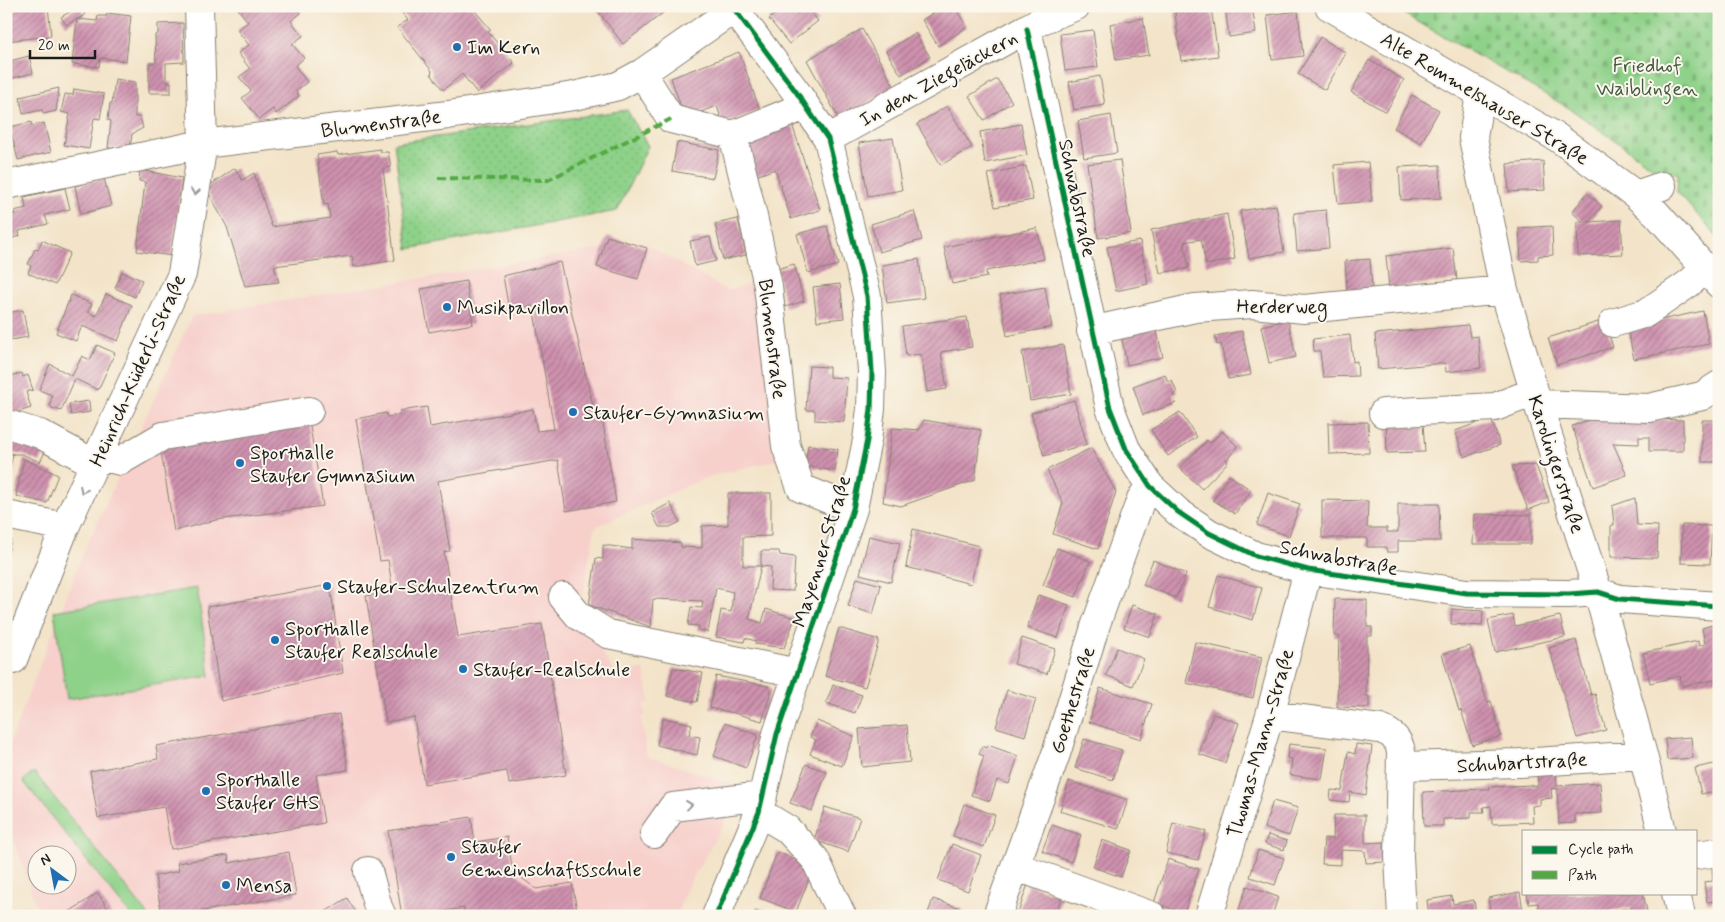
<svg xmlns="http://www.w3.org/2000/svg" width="1725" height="922" viewBox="0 0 1725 922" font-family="Mynerve,sans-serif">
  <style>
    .built { fill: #f7d0cc; fill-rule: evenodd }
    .grass { fill: url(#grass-dots); stroke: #557652 }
    .cemetery { fill: url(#cemetery-stones); stroke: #557652 }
    .garden { fill: #8ed189; stroke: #557652 }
    .building { fill: url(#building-hatch) }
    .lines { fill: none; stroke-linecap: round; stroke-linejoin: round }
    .minor-casing { stroke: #888072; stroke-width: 30 }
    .minor { stroke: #fff; stroke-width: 28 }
    .quiet { stroke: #52a943; stroke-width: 4; stroke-dasharray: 8 4; stroke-linecap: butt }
    .cycleway-casing { stroke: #fbf7ec; stroke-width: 8 }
    .cycleway { stroke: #00873e; stroke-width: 5 }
    .oneway { stroke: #999 }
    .poi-dot { fill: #1f6fb2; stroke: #fbf7ec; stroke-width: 2 }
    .labels { text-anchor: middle; stroke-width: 4; stroke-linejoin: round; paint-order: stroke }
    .poi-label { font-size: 20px; fill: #1c1c1c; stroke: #fbf7ec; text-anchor: start }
    .park-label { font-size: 20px; fill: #445b42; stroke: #fbf7ec }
    .street-label { font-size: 20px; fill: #1c1c1c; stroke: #fbf7ec }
  </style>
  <defs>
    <pattern id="grass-dots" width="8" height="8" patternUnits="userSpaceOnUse" patternTransform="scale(1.25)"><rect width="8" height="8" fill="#8ed189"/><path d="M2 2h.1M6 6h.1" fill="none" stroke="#7ab376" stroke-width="1.8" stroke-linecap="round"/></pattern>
    <pattern id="cemetery-stones" width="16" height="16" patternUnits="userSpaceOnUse" patternTransform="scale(1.25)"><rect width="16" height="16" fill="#8ed189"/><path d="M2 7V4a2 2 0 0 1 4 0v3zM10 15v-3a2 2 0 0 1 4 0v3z" fill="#7ab376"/></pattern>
    <pattern id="building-hatch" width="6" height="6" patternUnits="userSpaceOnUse" patternTransform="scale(1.25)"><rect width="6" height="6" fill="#cf92af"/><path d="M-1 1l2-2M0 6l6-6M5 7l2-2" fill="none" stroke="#a7768e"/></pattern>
  </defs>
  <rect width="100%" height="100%" fill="#fbf7ec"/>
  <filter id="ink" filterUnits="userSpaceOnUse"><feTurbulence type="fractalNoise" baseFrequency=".02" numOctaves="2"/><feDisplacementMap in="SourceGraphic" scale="10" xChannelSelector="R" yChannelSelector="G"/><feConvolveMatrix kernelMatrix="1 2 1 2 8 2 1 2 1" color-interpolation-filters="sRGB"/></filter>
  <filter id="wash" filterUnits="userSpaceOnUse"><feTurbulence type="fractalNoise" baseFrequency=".0096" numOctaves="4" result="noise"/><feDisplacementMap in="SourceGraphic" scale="20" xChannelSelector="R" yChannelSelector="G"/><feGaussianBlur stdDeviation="1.12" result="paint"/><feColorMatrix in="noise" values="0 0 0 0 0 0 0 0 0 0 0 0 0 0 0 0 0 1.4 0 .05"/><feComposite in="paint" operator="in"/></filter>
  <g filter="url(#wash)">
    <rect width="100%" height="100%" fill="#f3e4c9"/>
    <!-- built -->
    <path class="built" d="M642,242L728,291L755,282L777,460L707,477L595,527L579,616L615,673L644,669L650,702L644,704L645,716L641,718L647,756L744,788L687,888L676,916H40L6,819V752L82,556L192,316ZM38,854H68V884H38Z"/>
    <!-- grass -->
    <path class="grass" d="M627,110L648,146L617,211L408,249L394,143Z"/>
    <!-- cemetery -->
    <path class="cemetery" d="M1390,6H1719V239L1677,192L1678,173L1660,172L1569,108Z"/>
    <!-- garden -->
    <path class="garden" d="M197,588L210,676L67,699L54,611Z
      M34,772L149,916H131L23,781Z"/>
    <g id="blocks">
      <!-- building -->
      <path class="building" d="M6,6H48L51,36L6,41Z
        M80,6L85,15L66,25L61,17Z
        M236,6H295L301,13L291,21L303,36L292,44L304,58L295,66L307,82L296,91L299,96L276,114L273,109L259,119L242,98L251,91L239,77L250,69L238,53L249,45L237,30L248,22Z
        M396,6H471L491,30L488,32L514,63L477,93L462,74L443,90L431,74L432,71L397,27L408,20Z
        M594,6H660L664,12L623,44Z
        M785,6H806L818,21L789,44L769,19Z
        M944,6H954L967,27L938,46L922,20Z
        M1252,6L1256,33L1229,37L1225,7Z
        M1211,7L1218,56L1181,61L1175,12Z
        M1298,11L1303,56L1272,60L1267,15Z
        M107,13L131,16L126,61L100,58L99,67L72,64L77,19L97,21L98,16H107Z
        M1143,18L1149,55L1116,60L1110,24Z
        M183,23L184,62L166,63V82H171V93H149V63H156L155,35L158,34V24Z
        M862,29L895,88L839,119L807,60Z
        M1093,30L1098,67L1065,71L1060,34Z
        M915,33L930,57L901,75L886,51Z
        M1320,37L1346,53L1325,90L1298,74Z
        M739,52L760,110L723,124L717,106L685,118L671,78Z
        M29,56L33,73L6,80V62Z
        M1369,60L1404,80L1386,112L1351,92Z
        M1100,76L1105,105L1074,110L1069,82Z
        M115,79L135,82V117H140L143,128L132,134L130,149L108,148L111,121L108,120L110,103H112Z
        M997,79L1012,102L984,120L969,96Z
        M59,88L56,111L43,114L42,110L23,114L20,97Z
        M74,89L104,94L100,119L94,118L89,149L64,145L70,114L61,112L65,94L73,95Z
        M1412,95L1439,110L1421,143L1394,128Z
        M947,106L972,147L941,165L917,124Z
        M1111,115L1117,153L1084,158L1078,121Z
        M791,121L820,210L791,219L775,169L756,176L743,137Z
        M31,122L32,126L44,123L51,152L18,160L10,127Z
        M1021,124L1027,155L985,163L980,132Z
        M893,138L902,190L868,196L859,143Z
        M677,142L719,150L713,178L672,171Z
        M380,149L381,152H388L391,167L383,169L395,260L354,267L352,256L274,266L279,282L245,286L227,227L206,188L235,168L242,180L254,173L272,227L330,218L328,204L324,205L317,155L337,152L338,155Z
        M1120,160L1131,233L1098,238L1087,164Z
        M1543,161L1545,190L1509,192L1507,164Z
        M1368,162L1372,201L1338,204L1334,165Z
        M1440,165L1441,198L1401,200L1399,167Z
        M1026,166L1033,200L995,207L988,174Z
        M140,170L182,178L172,256L137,251L145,182L139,181Z
        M104,178L111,206L81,214L75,186Z
        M65,188L70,209L45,215L48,224L19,231L20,236L10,239L9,236L6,237V217L15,214L14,211L26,208L24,197Z
        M1587,193L1602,206L1588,222L1621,220L1623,254L1578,256L1577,222H1583L1572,212Z
        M1276,205L1284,252L1249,258L1240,211Z
        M1326,210L1329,248L1297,251L1294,213Z
        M914,211L922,240L879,252L871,224Z
        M1227,214L1235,259L1206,265L1201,239L1190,241L1184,242L1189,268L1160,273L1151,230Z
        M738,219L746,255L723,260L715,224Z
        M827,226L838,265L808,273L797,234Z
        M1552,226L1553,255L1538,256V260L1521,261L1519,228Z
        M1037,228L1044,259L986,271L987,277L952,284L944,247Z
        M607,236L647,248L638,279L597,267Z
        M710,237L716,261L695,266L690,241Z
        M42,240L70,253L55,285L28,273L31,266L28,264L35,249L38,250Z
        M1140,241L1148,284L1116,291L1107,247Z
        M1453,248L1457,280L1389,288L1386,256Z
        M919,259L924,298L887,303L882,265Z
        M1370,259L1372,288L1347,291L1345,261Z
        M560,262L596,419L602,418L616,502L566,511L558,460L438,481L450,551L444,552L458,637L542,624L566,775L509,784L507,771L424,784L414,717L386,722L366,596L393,592L388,560L380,561L356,419L386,413L387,417L400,415V411L427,407L430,427L533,409L537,431L554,429L533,306L509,310L503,276Z
        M794,264L804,301L785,307L777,269Z
        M122,272L142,280L135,297L115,288Z
        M466,281L473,324L429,332L421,289Z
        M840,284L844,318L817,321L813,287Z
        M1045,287L1052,327L1007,336L1000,295Z
        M106,294L132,305L118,341L82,326L76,341L56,333L71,295L92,304L88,312L96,316Z
        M23,310L28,337L11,340L7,313Z
        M1703,311L1709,344L1634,359L1627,327Z
        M967,317L972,347L941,352L947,389L927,392L921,354L906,356L902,326Z
        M1288,320L1296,357L1269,363L1261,326Z
        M1604,320L1613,347L1557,365L1548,338Z
        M1468,325L1470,337L1478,336L1481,368L1446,372L1445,363L1378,369L1375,334Z
        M1156,328L1163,357L1127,365L1121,335Z
        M1242,331L1251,375L1228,379L1221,344L1217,345L1215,336Z
        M1350,335L1353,362L1357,361L1358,376L1323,377L1320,351H1314L1313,339Z
        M97,345L115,353L98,390L75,379L61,411L52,408L50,405L52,395L39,390L50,364L72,376L82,356L90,360Z
        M1063,345L1071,394L1030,401L1022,352Z
        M809,366L829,367V377L847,378L844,422L815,420V410H806Z
        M22,373L23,377L28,375L33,390L26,392L31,408L12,414L6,398V377Z
        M1165,374L1168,382L1172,380L1177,393L1173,394L1176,403L1143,415L1133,386Z
        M1074,400L1087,444L1044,456L1031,413Z
        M89,401L90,412L71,415L69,404Z
        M1180,412L1197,437L1168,456L1151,430Z
        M1603,415L1650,419L1683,420V451H1649V437H1639V444L1613,443L1627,475L1593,487L1572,426Z
        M1386,418L1423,423L1425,452L1387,453Z
        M1491,418L1500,445L1464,457L1455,431Z
        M309,420L323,506L216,520L174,531L160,446Z
        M924,420L981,430L975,480L901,506L883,502L892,428L919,430Z
        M1702,420H1719V462H1702Z
        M1368,422L1369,453L1329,454L1328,423Z
        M10,431L48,446L40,462L22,454H13L7,482L6,453L13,454L6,452Z
        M1222,431L1238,447L1226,460L1228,462L1202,489L1180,468L1207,440L1210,443Z
        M808,445L838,449L835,471L805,466Z
        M1091,448L1116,492L1098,549L1053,534L1063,503L1047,470Z
        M24,459L58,475L47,503L16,496Z
        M1536,465L1549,502L1528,510L1512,466Z
        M1229,475L1251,490L1235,514L1213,500Z
        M728,493H771V536L743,537V566H761L749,619L762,623L766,609L795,618L784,648L755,644L756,641L745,638L744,642L716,637L721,610L731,612L733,592L716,588L708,632L698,630L699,626L688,625L691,607L702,608L703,601L653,599L651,627L589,605L596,558L603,559V545L632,549V539L681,543V547L702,548V526L728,525Z
        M1268,493L1300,504L1289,536L1257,525Z
        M1635,498L1637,525L1658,526L1657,558L1611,557V525H1614L1612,506Z
        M1322,500L1368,501L1367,528H1387V532H1398V504H1439L1440,541H1398V552H1387L1386,547H1367V538H1322Z
        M670,503L680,522L670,527H659L652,513Z
        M1474,514L1531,515V544H1473Z
        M1682,525L1712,526L1710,564L1681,563Z
        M913,529L979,546L971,584L906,567Z
        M869,536L900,543L891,582L860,574Z
        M6,540H11L7,558H6Z
        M1057,548L1090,561L1076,597L1043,585Z
        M761,551H779L780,555L795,557L793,591L770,590L771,567L761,566Z
        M1153,560L1186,574L1176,598L1143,585Z
        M1218,575L1262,588L1253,620L1209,607Z
        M857,578L881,585L873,614L848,606Z
        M330,585L343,673L221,701L207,607Z
        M1038,595L1069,605L1058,638L1027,628Z
        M1335,599L1367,600V627H1372V636H1367L1366,696H1369V708L1337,707L1339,636H1334Z
        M1132,605L1158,614L1150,637L1124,628Z
        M1452,609L1483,611L1482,626L1451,624Z
        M1513,615L1515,626L1560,616L1565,637L1495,652L1488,620Z
        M1712,625L1714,630L1719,629V647H1717L1719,656V679L1682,686L1680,676L1650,683L1643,653L1698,641L1699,646L1705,644L1702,628Z
        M839,628L879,640L865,687L825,676Z
        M1022,638L1055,649L1047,674L1014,664Z
        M1576,640L1591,695L1595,694L1606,730L1577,738L1549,648Z
        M1195,642L1262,657L1253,698L1186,683Z
        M1470,646L1487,702L1491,701L1501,736L1472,745L1461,710L1459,711L1442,654Z
        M1117,648L1144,659L1133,686L1106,675Z
        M673,668L703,673L697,702L667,696Z
        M716,676L768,686L771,691L762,721L734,713L710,708Z
        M833,685L862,695L855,713L826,703Z
        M1100,688L1152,704L1141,739L1089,722Z
        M1007,690L1036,699L1025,736L996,727Z
        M339,714L348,770L316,775L324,823L171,849L164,807L98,818L90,771L158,759L156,746Z
        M1213,714L1239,723L1225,763L1199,754Z
        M663,718L692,724L689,735L700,737L697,755L657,745Z
        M817,721L854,736L842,766L810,754L816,740L810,737Z
        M725,723L758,735L746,768L714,756Z
        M907,725L910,762L862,767L859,729Z
        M1691,737L1693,758L1667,760L1665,739Z
        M1084,739L1122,750L1113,780L1075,768Z
        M1289,744L1327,748L1322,779L1290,775L1292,759L1287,758Z
        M1356,744L1372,746L1366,795L1350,792L1349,802L1330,800L1331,790L1342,791L1348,752L1355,754Z
        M988,745L1018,756L1009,784L997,780L990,801L971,795L984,756L979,754L982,746L987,748Z
        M1719,763V790L1701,794L1695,768Z
        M806,764L827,772L812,811L790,803Z
        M1556,768L1557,786L1600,783L1602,813L1575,814V823L1559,824L1557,788L1551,789L1552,798L1540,799V805L1532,806L1533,822L1492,824L1491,806L1483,807L1484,812H1471V818L1443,819V826H1424L1423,792L1483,789H1490L1489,787L1531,785V786H1538L1537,769Z
        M1069,781L1128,800L1118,829L1060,811Z
        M1273,801L1298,808L1289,836L1264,828Z
        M964,804L995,815L984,847L953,836Z
        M825,807L860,818L848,852L814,840Z
        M1334,815H1365V843L1384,842L1385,862L1366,863L1365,851L1341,850V865L1322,864L1324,838L1333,839Z
        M471,817L475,842L507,837L513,871L536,889L572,883L578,916H465L464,908L416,916H402L388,831Z
        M1173,823L1206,831L1198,860L1166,853Z
        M1052,825L1081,835L1071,862L1042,851Z
        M1268,835L1287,841L1284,850L1265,844Z
        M1102,840L1131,850L1121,877L1093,867Z
        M952,844L981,855L968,891L938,880Z
        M1258,850L1284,858L1275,885L1250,877Z
        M289,852L296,895L174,916H162L155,876L179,871L177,863L228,855L229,863Z
        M777,852L814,866L796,912L760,898Z
        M1168,859L1199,869L1184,913L1154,903Z
        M1719,866V907H1717L1716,901L1707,902L1704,882L1713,881L1712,867Z
        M1028,884L1062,896L1055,916H1017Z
        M1247,886L1278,897L1272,916L1237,915Z
        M1520,892L1524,916H1491L1488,898Z
        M98,893L112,916H63Z
        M1527,893H1643L1648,916H1633L1631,907L1588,916H1540L1538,903L1529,904Z
        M1452,896L1453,904L1474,900L1476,916H1429L1427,900Z
        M347,898L358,916H319Z
        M933,899L963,909L960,916H927Z
        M755,911L770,915V916H754Z"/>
    </g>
  </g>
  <g filter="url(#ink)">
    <use href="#blocks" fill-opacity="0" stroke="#888072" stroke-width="1"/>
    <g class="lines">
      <!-- minor casing -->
      <g class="minor-casing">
        <path id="minor" d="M1329,6L1558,138L1636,195L1656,213L1719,284
          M1027,29L1110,408L1126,449L1150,486L1178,512L1209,533L1256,556L1308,570L1467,593L1569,594L1598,592L1620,599L1719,606
          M642,73L671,119L733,135L805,106
          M1480,94L1473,138L1504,290L1538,404L1598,592L1643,755L1662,831
          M733,135L752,212L768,286L786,446L801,488L853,509
          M828,139L1042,20L1076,6
          M6,185L203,144L448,115L574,96L618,86L642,73L734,9
          M1636,195L1662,186
          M1613,323L1646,313L1688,284L1706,269
          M1091,331L1195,308L1252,304L1304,309L1504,290
          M1538,404L1649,408L1702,396L1719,385
          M1383,413L1495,407L1534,392
          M7,424L40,434L95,464
          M99,456L120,461L163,436L309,411
          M6,515L65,527
          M563,597L579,616L608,634L798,673
          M13,660L65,527L182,274L203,144L199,6
          M1270,715L1380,729C1392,733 1399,739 1401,752L1399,856L1402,916
          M1401,766L1520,763L1643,755
          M759,812L787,829L815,859L842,916
          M654,834L673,807L763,796
          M1696,855L1719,852
          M1015,866L1152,916
          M368,871L378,907L382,916
          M1676,893L1681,916
          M716,916L759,812L777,734L853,509L867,440L871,409L872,372L867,296L828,139L797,93L732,6
          M997,916L1056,754L1095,627L1141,499L1150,486
          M1209,916L1270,715L1308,570"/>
      </g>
      <!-- minor -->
      <use href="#minor" class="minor"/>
      <!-- quiet -->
      <path class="quiet" d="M438,178L548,180L671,119"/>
      <!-- cycleway casing -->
      <g class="cycleway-casing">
        <path id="cycleway" d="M1027,29L1110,408L1126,449L1150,486L1178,512L1209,533L1256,556L1308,570L1467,593L1569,594L1598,592L1620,599L1719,606
          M716,916L759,812L777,734L853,509L867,440L871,409L872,372L867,296L828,139L797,93L732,6"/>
      </g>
      <!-- cycleway -->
      <use href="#cycleway" class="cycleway"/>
    </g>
    <!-- one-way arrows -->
    <defs><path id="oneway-chevron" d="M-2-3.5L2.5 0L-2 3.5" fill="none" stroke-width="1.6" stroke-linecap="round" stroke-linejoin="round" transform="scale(1.25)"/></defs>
    <g class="oneway">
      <use href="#oneway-chevron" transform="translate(195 192) rotate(99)"/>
      <use href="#oneway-chevron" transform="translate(83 490) rotate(116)"/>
      <use href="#oneway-chevron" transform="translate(689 805) rotate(-7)"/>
    </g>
  </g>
  <!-- markers -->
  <g class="poi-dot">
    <circle cx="457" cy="47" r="5"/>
    <circle cx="447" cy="307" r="5"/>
    <circle cx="573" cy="412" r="5"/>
    <circle cx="240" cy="463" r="5"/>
    <circle cx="327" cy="586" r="5"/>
    <circle cx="275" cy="640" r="5"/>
    <circle cx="463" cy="669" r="5"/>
    <circle cx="206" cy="791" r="5"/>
    <circle cx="451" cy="857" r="5"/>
    <circle cx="226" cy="885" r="5"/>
  </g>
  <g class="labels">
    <!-- poi labels -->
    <g class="poi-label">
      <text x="467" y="54">Im Kern</text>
      <text x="457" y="314">Musikpavillon</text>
      <text x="583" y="419">Staufer-Gymnasium</text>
      <text x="250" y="459">Sporthalle<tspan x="250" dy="23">Staufer Gymnasium</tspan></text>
      <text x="337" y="593">Staufer-Schulzentrum</text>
      <text x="285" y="635">Sporthalle<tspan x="285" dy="23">Staufer Realschule</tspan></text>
      <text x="473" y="676">Staufer-Realschule</text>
      <text x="216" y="786">Sporthalle<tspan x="216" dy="23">Staufer GHS</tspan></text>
      <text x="461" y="853">Staufer<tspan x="461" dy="23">Gemeinschaftsschule</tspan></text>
      <text x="236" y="892">Mensa</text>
    </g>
    <!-- park labels -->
    <g class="park-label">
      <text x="1647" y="72">Friedhof<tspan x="1647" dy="23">Waiblingen</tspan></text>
    </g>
    <!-- street labels -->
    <g class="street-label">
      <text transform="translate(938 78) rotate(-29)" y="7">In den Ziegeläckern</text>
      <text transform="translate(1485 98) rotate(31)" y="7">Alte Rommelshauser Straße</text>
      <text transform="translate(381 123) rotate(-7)" y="7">Blumenstraße</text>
      <text transform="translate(1078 198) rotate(78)" y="7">Schwabstraße</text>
      <text x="1282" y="313">Herderweg</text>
      <text transform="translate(773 339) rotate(83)" y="7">Blumenstraße</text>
      <text transform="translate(137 370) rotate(-66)" y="7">Heinrich-Küderli-Straße</text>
      <text transform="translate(1557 464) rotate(72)" y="7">Karolingerstraße</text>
      <text transform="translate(821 551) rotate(-73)" y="7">Mayenner Straße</text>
      <text transform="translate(1339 557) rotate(11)" y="7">Schwabstraße</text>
      <text transform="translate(1072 700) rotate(-73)" y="7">Goethestraße</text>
      <text transform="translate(1260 743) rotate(-74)" y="7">Thomas-Mann-Straße</text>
      <text transform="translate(1522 762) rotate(-3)" y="7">Schubartstraße</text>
    </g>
  </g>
  <!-- margin -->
  <rect width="1725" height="922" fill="none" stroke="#fbf7ec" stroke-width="25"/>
  <!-- legend -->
  <rect x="1522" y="830" width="175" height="65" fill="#fbf7ec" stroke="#a29f99"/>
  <rect x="1532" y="846" width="25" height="8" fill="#00873e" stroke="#a29f99"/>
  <text x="1568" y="854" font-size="15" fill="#1c1c1c">Cycle path</text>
  <rect x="1532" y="871" width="25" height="8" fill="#52a943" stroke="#a29f99"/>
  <text x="1568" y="880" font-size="15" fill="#1c1c1c">Path</text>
  <!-- north arrow -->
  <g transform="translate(52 870) rotate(328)"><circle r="24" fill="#fbf7ec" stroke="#a29f99"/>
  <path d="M0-4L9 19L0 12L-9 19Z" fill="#1f6fb2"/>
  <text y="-8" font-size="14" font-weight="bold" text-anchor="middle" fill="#1c1c1c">N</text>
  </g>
  <!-- scale -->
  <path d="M30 50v8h65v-8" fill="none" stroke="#1c1c1c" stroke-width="2.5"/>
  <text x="38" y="50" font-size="15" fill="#1c1c1c" stroke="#fbf7ec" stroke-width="4" paint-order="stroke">20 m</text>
</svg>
